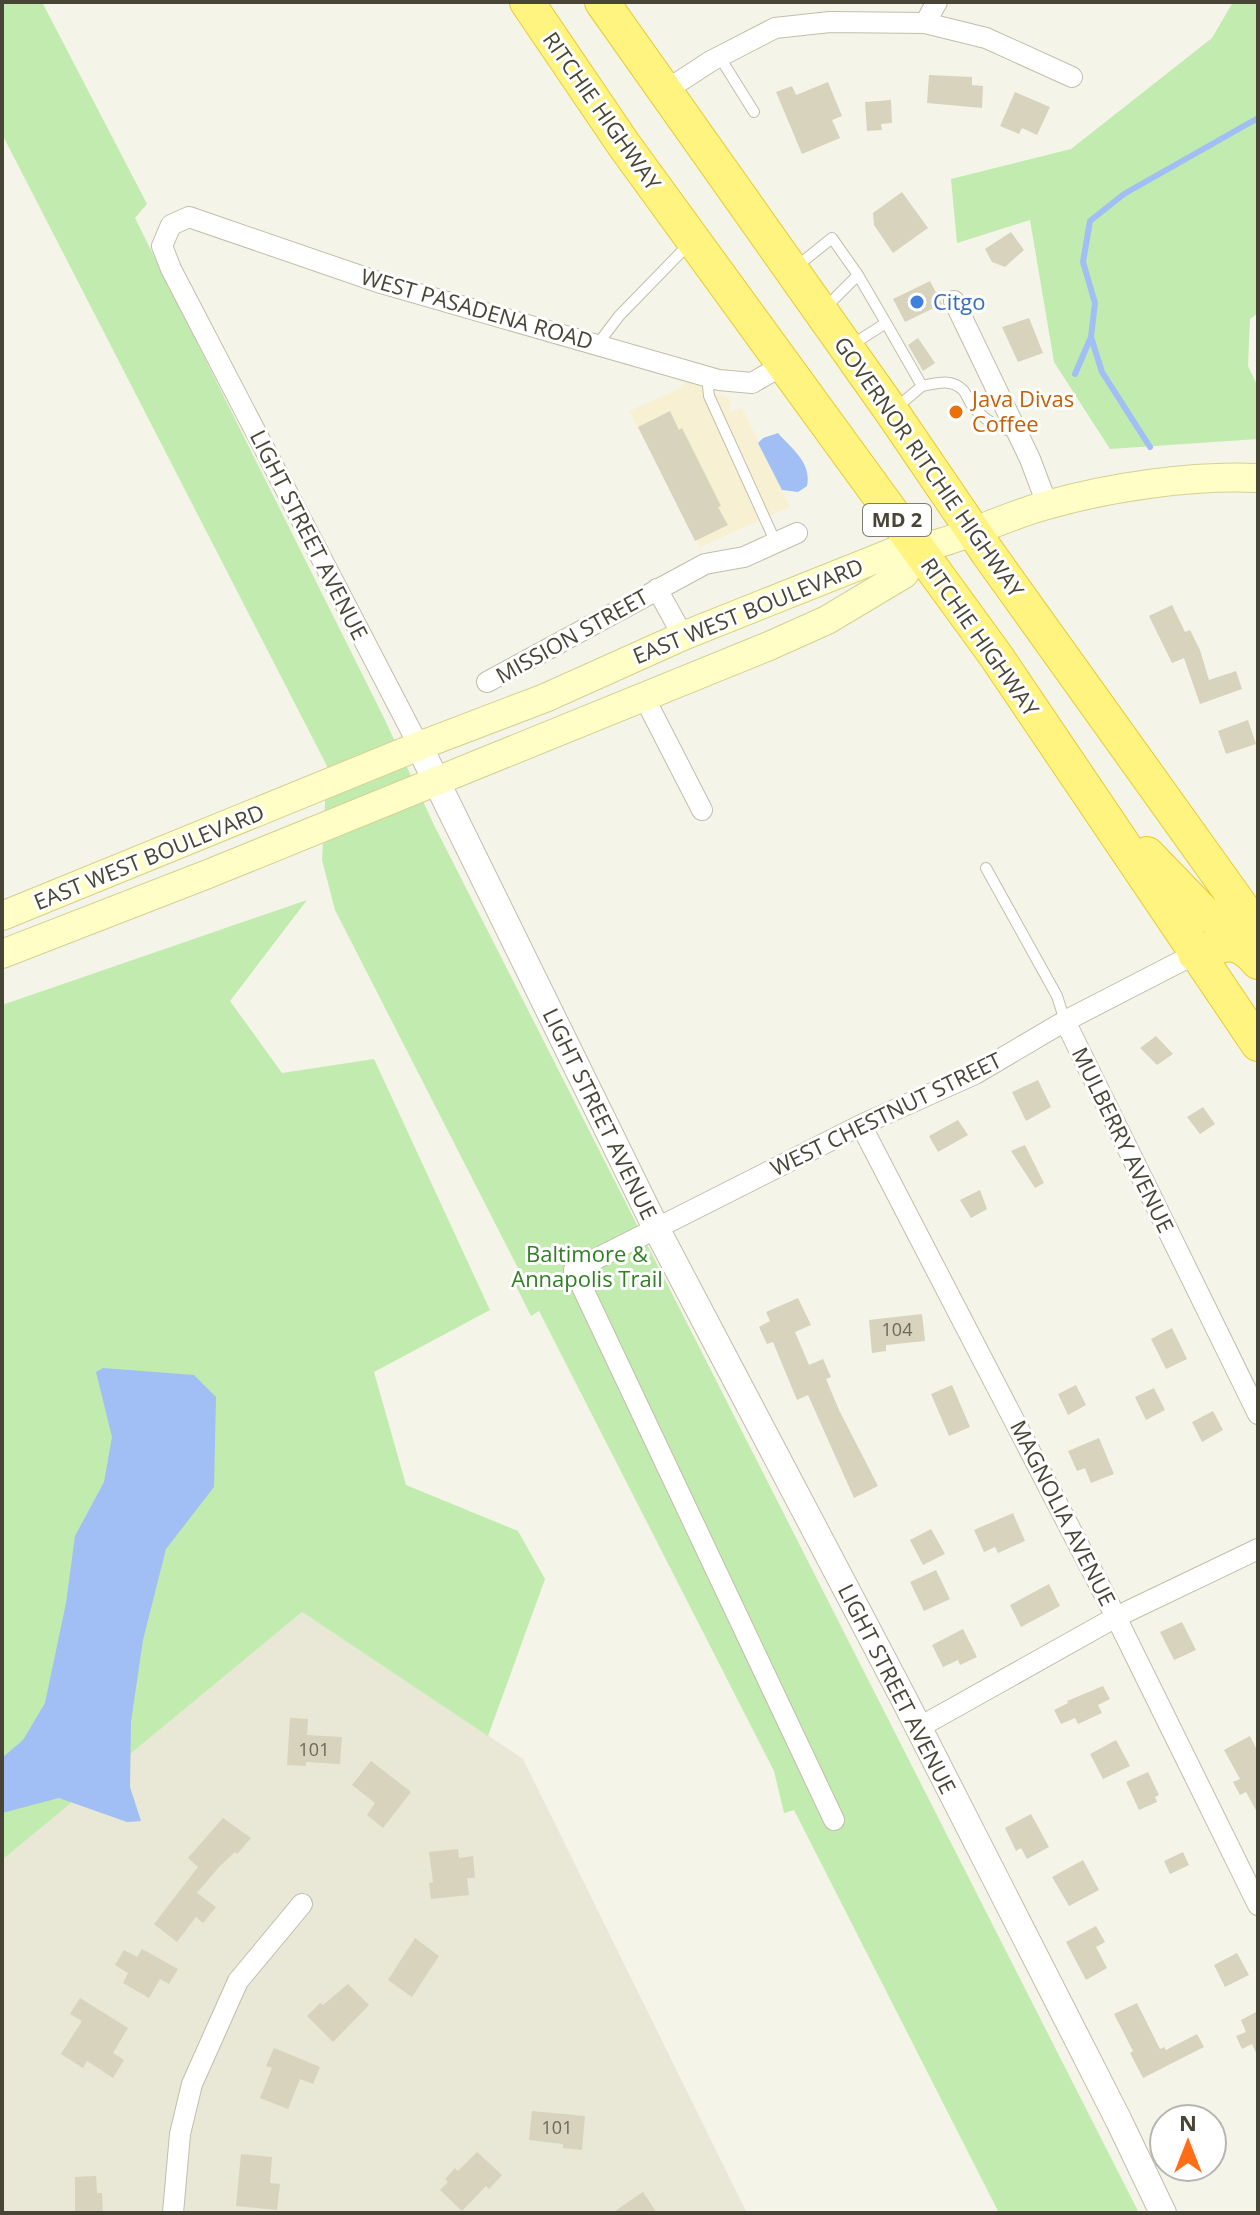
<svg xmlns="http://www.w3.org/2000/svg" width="1260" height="2215" viewBox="0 0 1260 2215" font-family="'Open Sans',sans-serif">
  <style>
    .residential { fill: #e9e7d6 }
    .commercial { fill: #f7f0d2 }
    .green { fill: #c2ebaf }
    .water { fill: #a1bff4 }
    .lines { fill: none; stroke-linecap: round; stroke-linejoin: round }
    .stream { stroke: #a1bff4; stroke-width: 6 }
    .building { fill: #d7d3bc }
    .service-casing { stroke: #c1beaa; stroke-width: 12 }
    .minor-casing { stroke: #c1beaa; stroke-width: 22 }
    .tertiary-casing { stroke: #c1beaa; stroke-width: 28 }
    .secondary-casing { stroke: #d4d193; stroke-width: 30 }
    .trunk-casing { stroke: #e5cc31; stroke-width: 36 }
    .service { stroke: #fff; stroke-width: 10 }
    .minor { stroke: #fff; stroke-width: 20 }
    .tertiary { stroke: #fff; stroke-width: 26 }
    .secondary { stroke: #fffec7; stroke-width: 28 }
    .trunk { stroke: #fff47f; stroke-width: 34 }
    .shop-dot { fill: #3f7fe0; stroke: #fff; stroke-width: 3 }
    .food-dot { fill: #e8710a; stroke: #fff; stroke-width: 3 }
    .labels { text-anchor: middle; stroke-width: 6; stroke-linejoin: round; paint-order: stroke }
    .number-label { font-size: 18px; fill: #6c6858 }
    .shield { fill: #fff; stroke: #7f7d72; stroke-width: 2 }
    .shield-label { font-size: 20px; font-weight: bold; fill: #484536 }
    .street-label { font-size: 22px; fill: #484536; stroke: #fff }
    .shop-label { font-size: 22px; fill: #366cbe; stroke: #fff; text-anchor: start }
    .food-label { font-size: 22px; fill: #c56008; stroke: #fff; text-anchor: start }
    .park-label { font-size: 22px; fill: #337e26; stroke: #fff }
  </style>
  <rect width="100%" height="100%" fill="#f5f4e8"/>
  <!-- residential -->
  <path class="residential" d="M302,1612L523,1759L747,2213H2V1860Z"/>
  <!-- commercial -->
  <path class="commercial" d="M687,380L731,400L729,412L742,408L790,507L700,547L629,411L681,388Z"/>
  <!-- green -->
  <path class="green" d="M2,2H42L147,204L135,218L384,718L434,825L1139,2213H999L794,1810L784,1813L774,1771L539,1311L531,1316L513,1280L522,1276L335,910L322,860L327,766L2,134Z
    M1233,2H1258V313L1250,319L1248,366L1258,387V439L1110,449L1054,362L1030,220L957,243L951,179L1071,149L1212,38Z
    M307,900L230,1001L282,1073L374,1059L490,1310L374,1372L406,1485L518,1531L545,1579L488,1736L302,1612L2,1860V1005Z"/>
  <!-- water -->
  <path class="water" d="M778,433C792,449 812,463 807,486L798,492L782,490L758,443L763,438Z
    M103,1368L194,1375L216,1397L214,1487L166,1549L143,1640L131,1722L130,1787L141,1821L127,1822L59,1798L2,1813V1758L23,1740L45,1703L66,1603L75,1536L104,1482L112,1437L96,1372Z"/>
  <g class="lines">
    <!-- stream -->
    <path class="stream" d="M1075,374L1091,337
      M1150,447L1102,372L1091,337L1095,303L1083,262L1090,221L1124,194L1258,118"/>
  </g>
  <!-- building -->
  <path class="building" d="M929,75L972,77V85L983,86L982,108L927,103Z
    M828,82L842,116L832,120L840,138L802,154L776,92L792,86L796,95Z
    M1015,92L1050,107L1037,135L1022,128L1019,134L1000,126Z
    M891,100L892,123L881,124L882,130L867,131L865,102Z
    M902,192L928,228L893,253L874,225L873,213Z
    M1011,232L1024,250L1005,267L992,262L985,249Z
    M930,281L942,304L905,322L893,299Z
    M1029,318L1043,353L1018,362L1002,327Z
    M918,338L935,363L923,371L908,345Z
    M670,411L679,430L682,428L721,506L718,507L728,525L695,541L638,427Z
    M1172,605L1185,632L1190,630L1200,650L1209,680L1236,671L1242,689L1200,704L1184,658L1172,663L1149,616Z
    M1248,720L1256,744L1226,754L1218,731Z
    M1156,1036L1173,1054L1157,1065L1140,1048Z
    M1038,1080L1051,1107L1026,1121L1012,1092Z
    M1203,1107L1215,1124L1200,1134L1187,1117Z
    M958,1120L968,1135L938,1152L929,1136Z
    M1025,1145L1044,1183L1035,1188L1011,1151Z
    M980,1190L987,1209L971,1218L960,1200Z
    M798,1298L811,1325L795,1332L809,1365L823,1359L831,1377L826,1379L839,1410L878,1486L854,1498L808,1395L797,1400L773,1342L767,1344L759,1327L770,1321L766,1312Z
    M922,1314L925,1341L886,1345V1351L872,1353L869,1320Z
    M1172,1328L1187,1359L1166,1369L1151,1339Z
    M952,1385L970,1427L949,1436L931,1394Z
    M1076,1385L1086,1405L1068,1415L1058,1394Z
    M1154,1388L1165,1410L1146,1420L1135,1397Z
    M1213,1411L1223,1430L1202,1442L1192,1422Z
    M1099,1438L1114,1474L1091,1483L1085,1468L1077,1471L1068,1451Z
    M1013,1513L1025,1541L998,1553L995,1547L984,1552L974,1530Z
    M931,1529L945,1554L923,1565L910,1540Z
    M936,1570L950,1599L924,1611L910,1582Z
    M1049,1584L1060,1606L1021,1627L1010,1605Z
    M1182,1622L1196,1650L1174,1660L1160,1632Z
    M963,1629L977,1657L960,1665L958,1660L943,1667L932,1645Z
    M1103,1686L1110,1699L1098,1705L1102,1713L1078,1724L1075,1718L1061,1724L1054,1710L1068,1703L1067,1701Z
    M290,1718L308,1719L307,1735L342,1737L340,1764L306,1762V1766L287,1765Z
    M1250,1736L1258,1752V1814L1246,1792L1240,1795L1233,1782L1240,1779L1224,1750Z
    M1116,1740L1130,1766L1103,1779L1090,1754Z
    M371,1761L411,1792L383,1828L367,1815L375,1803L352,1785Z
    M1148,1772L1159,1795L1155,1797L1157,1802L1139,1810L1126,1782Z
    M1031,1814L1049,1847L1027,1859L1021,1848L1016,1851L1005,1828Z
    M223,1818L251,1838L237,1854L235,1852L219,1867L197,1893L216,1907L203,1923L196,1917L177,1942L154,1924L198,1867L188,1858Z
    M458,1849L459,1858L473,1856L475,1878H467L469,1895L431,1899L429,1883L433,1882L429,1852Z
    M1183,1852L1189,1865L1170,1874L1164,1861Z
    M1083,1860L1099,1890L1069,1906L1052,1877Z
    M1096,1926L1105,1942L1096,1947L1107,1968L1086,1980L1066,1942Z
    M415,1938L439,1956L412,1997L388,1980Z
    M142,1949L178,1969L169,1984L160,1979L149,1998L123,1983L128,1973L115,1965L124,1950L137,1957Z
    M1237,1953L1249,1975L1225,1987L1214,1965Z
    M348,1984L369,2005L333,2042L307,2016L320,2003L323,2005Z
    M80,1998L128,2028L113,2053L124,2060L113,2078L87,2061L83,2068L61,2054L82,2021L70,2014Z
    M1137,2003L1160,2049L1164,2047L1166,2050L1197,2034L1204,2047L1143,2078L1130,2053L1133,2051L1114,2014Z
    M1258,2011V2057L1252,2044L1242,2049L1236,2036L1246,2032L1241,2020Z
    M274,2048L320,2067L313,2084L300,2079L288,2109L260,2098L272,2068L266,2066Z
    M532,2111L585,2116L582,2150L563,2148V2144L529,2140Z
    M477,2152L502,2175L489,2189L486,2186L462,2211L440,2190L448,2182L445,2179L455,2168L458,2171Z
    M241,2154L272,2157L270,2183L280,2184L277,2210L236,2206Z
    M96,2176L97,2193H102L103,2213H75V2177Z
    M643,2192L657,2213H612Z"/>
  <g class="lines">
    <!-- service casing -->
    <g class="service-casing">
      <path id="service" d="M719,56L754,112
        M796,267L832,238L858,275L824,309
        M886,323L922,386L896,408
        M597,345L619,316L690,243
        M850,346L886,323L858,275
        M707,376L709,396L776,543
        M922,386C936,383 951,378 963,390C968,396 970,406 977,411C988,422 1000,429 1015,432
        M986,868L1057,996L1065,1021"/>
    </g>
    <!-- minor casing -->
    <g class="minor-casing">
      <path id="minor" d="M925,23L986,38L1072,77
        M665,91L711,61L775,28L830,22L925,23L937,2
        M954,301L1030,459L1047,504
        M657,589L683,636
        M487,682L705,564L744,557L797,533
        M643,695L702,810
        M419,746L171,269L162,246L171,225L189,217L381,283L719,380L752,383L783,365
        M1065,1021L1258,1414
        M861,1125L1116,1617L1258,1905
        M918,1728L1116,1617L1258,1549
        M834,1820L574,1270L861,1125L975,1074L1065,1021L1195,954
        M173,2213L180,2134L192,2084L238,1981L302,1904"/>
    </g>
    <!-- tertiary casing -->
    <g class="tertiary-casing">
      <path id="tertiary" d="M419,746L656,1228L904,1699L1119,2121L1163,2213"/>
    </g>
    <!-- secondary casing -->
    <g class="secondary-casing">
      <path id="secondary" d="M2,916L419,746L545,698L683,636L896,551C946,549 997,518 1047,505C1110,487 1192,475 1258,478
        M2,954L208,874L769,646L827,620L904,574L919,550"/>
    </g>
    <!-- trunk casing -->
    <g class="trunk-casing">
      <path id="trunk" d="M527,2L624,145L996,656L1258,1044
        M602,2L892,412L988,553L1258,930
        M1147,854L1206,915L1255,926
        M1195,954C1222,944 1237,936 1258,962"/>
    </g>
    <!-- service -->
    <use href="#service" class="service"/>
    <!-- minor -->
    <use href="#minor" class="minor"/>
    <!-- tertiary -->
    <use href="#tertiary" class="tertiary"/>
    <!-- secondary -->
    <use href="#secondary" class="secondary"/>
    <!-- trunk -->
    <use href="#trunk" class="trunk"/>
  </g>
  <!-- markers -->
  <circle class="shop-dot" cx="917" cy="302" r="8"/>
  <circle class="food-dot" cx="956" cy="412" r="8"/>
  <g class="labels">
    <!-- number labels -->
    <g class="number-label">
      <text x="897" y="1336">104</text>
      <text x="314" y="1756">101</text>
      <text x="557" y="2134">101</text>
    </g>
    <!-- shield labels -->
    <rect class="shield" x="863" y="504" width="68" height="32" rx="6"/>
    <g class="shield-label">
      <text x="897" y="527">MD 2</text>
    </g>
    <!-- street labels -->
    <g class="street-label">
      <text transform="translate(602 111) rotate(55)" y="8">RITCHIE HIGHWAY</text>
      <text transform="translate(477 309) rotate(16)" y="8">WEST PASADENA ROAD</text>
      <text transform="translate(929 467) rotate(55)" y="8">GOVERNOR RITCHIE HIGHWAY</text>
      <text transform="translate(309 535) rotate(63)" y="8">LIGHT STREET AVENUE</text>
      <text transform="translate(748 611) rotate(-22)" y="8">EAST WEST BOULEVARD</text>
      <text transform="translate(572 636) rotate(-29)" y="8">MISSION STREET</text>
      <text transform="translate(980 637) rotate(55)" y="8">RITCHIE HIGHWAY</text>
      <text transform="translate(149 857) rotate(-22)" y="8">EAST WEST BOULEVARD</text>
      <text transform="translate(600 1114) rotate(64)" y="8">LIGHT STREET AVENUE</text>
      <text transform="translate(886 1114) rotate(-26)" y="8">WEST CHESTNUT STREET</text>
      <text transform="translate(1123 1140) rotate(64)" y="8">MULBERRY AVENUE</text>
      <text transform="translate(1063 1513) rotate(63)" y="8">MAGNOLIA AVENUE</text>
      <text transform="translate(897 1689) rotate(63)" y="8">LIGHT STREET AVENUE</text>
    </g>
    <!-- shop labels -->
    <g class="shop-label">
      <text x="933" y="310">Citgo</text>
    </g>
    <!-- food labels -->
    <g class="food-label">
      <text x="972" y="407">Java Divas<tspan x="972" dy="25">Coffee</tspan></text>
    </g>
    <!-- park labels -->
    <g class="park-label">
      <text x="587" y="1262">Baltimore &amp;<tspan x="587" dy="25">Annapolis Trail</tspan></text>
    </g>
  </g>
  <!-- border -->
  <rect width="1260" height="2215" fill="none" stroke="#484536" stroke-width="8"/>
  <!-- north arrow -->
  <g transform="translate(1188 2143)"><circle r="38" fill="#ffffff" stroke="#b6b5af" stroke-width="2"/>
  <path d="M0-6L14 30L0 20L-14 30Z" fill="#ff6d14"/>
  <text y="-12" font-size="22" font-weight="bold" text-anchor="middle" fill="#484536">N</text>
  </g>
</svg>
